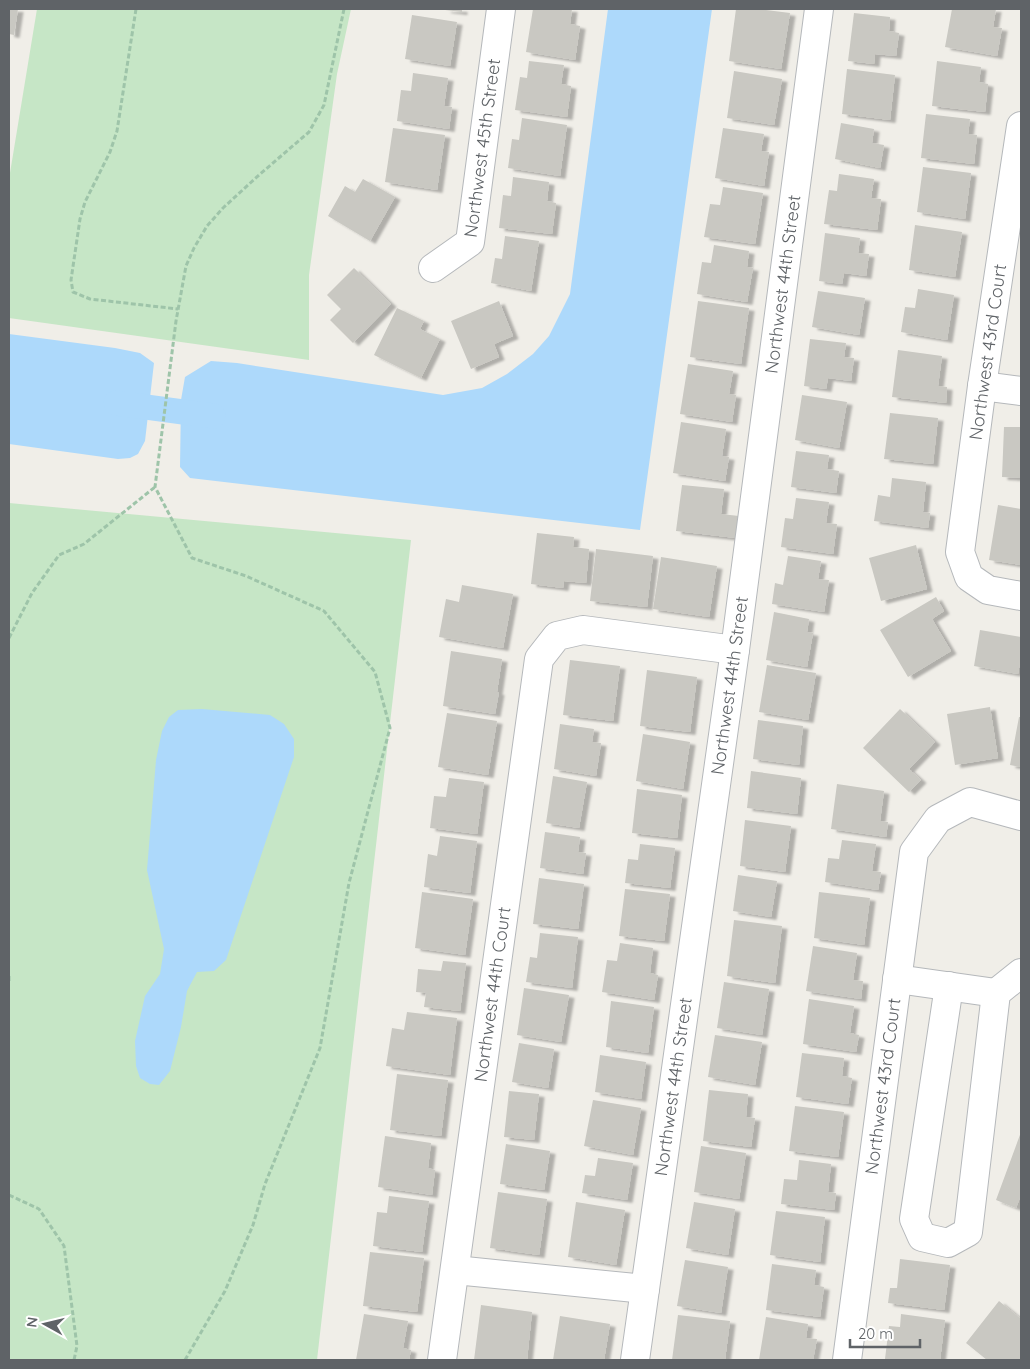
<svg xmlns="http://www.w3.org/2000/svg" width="1030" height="1369" viewBox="0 0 1030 1369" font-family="Quicksand,sans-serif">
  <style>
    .green { fill: #c6e6c6 }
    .water { fill: #add9fb }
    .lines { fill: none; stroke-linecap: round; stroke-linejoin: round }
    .canal { stroke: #add9fb; stroke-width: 25 }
    .building { fill: #c9c8c2; filter: url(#shadow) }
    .minor-casing { stroke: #b5b8bb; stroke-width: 30 }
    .path { stroke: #9ec4a9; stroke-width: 3; stroke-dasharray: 5 2.5; stroke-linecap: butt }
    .minor { stroke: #fff; stroke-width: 28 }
    .labels { text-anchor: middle; stroke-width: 4; stroke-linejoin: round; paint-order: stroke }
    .street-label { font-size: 18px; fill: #5f6367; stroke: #fff }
  </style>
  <defs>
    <filter id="shadow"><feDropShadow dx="5.5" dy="3" stdDeviation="1" flood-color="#0004"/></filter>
  </defs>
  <rect width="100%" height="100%" fill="#f0eee8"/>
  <!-- green -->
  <path class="green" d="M37,9H351L337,74L309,275V360L9,318V179Z
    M9,503L411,540L317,1360H9Z"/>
  <!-- water -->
  <path class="water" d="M608,9H712L640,530L190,478L180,467L181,400L185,377L211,361L237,363L443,395L482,388L507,374L533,354L549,336L570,294Z
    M9,334L115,348L140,353L154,363L145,441L138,454L130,458L118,459L9,444Z
    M202,709L270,715L284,724L294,739V757L226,960L214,971L197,972L187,991L181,1027L170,1071L159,1085L150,1084L140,1078L136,1066L135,1041L145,996L160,974L164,949L147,870L156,760L162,731L169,717L178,710Z"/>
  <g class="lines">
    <!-- canal -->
    <path class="canal" d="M116,403L213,416"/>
  </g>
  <!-- building -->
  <path class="building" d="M9,9H18L14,35L9,34Z
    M446,9H462V12L445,10Z
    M533,9H572L570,24L580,26L575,60L526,52Z
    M736,9H758L790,13L781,69L729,61Z
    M952,9H996L993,27L1002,28L997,56L945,47Z
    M854,13L890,17L889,31L899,33L896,56L875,54L874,64L848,61Z
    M412,15L457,22L450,66L405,59Z
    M529,61L564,65L561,84L571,86L567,117L515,110L520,77L527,78Z
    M937,61L981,67L979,82L988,84L985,112L932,106Z
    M847,69L895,75L890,120L842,114Z
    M734,71L782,79L774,125L727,118Z
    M413,73L448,78L444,106L452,107L449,129L397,121L401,90L411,91Z
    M926,114L970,119L968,134L977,135L974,164L921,158Z
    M522,118L567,125L560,176L508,168L512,139L519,140Z
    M841,123L874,129L872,143L884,145L880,168L835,159Z
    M393,128L445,135L437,190L385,182Z
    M723,128L764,134L761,151L769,152L764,186L715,178Z
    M923,167L971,173L965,219L917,212Z
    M839,174L874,179L871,198L881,199L877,230L824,224L829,190L837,191Z
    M513,177L549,182L547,201L556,203L552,234L499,228L503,195L511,196Z
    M363,179L395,197L370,241L328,216L345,186L355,192Z
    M723,187L763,193L755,244L704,237L710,204L720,205Z
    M915,225L962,232L955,277L909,270Z
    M825,233L860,238L858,253L869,254L866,276L844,273L842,284L819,281Z
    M505,236L539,241L531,291L491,283L495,258L502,259Z
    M714,245L749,251L747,267L753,268L747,302L697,294L702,262L711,263Z
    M354,268L391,304L353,343L330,320L341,309L327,295Z
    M918,289L954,295L947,340L901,332L905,307L915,308Z
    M818,291L865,298L859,335L812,327Z
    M499,301L513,336L494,344L499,357L471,369L451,321Z
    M698,301L749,308L741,364L690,357Z
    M397,308L424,321L420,329L440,339L421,378L374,355Z
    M810,339L846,343L844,357L854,358L851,381L828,378L826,389L804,386Z
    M898,350L942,356L938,386L947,387L946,403L892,397Z
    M688,364L733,371L729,394L736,395L732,422L680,414Z
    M802,395L847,402L839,448L795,440Z
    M890,413L938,418L933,464L884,459Z
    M681,422L726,429L722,456L729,457L725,481L673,473Z
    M1004,427H1021V478L1002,477Z
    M796,451L829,455L827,469L839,471L836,493L791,487Z
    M892,478L926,482L923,512L930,513L928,528L874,521L878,495L890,497Z
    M682,485L724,489L721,514L739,516L736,538L676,531Z
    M796,498L829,502L826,523L837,524L833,554L781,547L785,518L793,519Z
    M998,505L1021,509V565L989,560Z
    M537,533L574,537L573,547L589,549L586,583L564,581L563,588L531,584Z
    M916,545L927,589L881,601L869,558Z
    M596,549L653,556L647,607L590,601Z
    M788,556L821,561L818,579L829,580L824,612L772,604L775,583L783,585Z
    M661,557L717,566L709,617L653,609Z
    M462,585L513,594L503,648L439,637L446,599L459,602Z
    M936,597L944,611L932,619L951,651L908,677L880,630Z
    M774,612L809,619L807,632L813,633L807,667L766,660Z
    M980,630L1021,637V657L1018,674L974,666Z
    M451,651L502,659L497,692H499L495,714L443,706Z
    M570,660L620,666L613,721L563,715Z
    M767,665L816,673L808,720L759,712Z
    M647,670L697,677L690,732L640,726Z
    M990,707L998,758L955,765L947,714Z
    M900,709L935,742L909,769L921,780L909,792L863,748Z
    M447,713L497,721L488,775L438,767Z
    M1019,717H1021V767L1010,765Z
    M758,720L803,726L799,765L753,759Z
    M560,724L594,729L592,742L601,743L596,776L554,769Z
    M643,734L690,742L683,789L636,781Z
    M751,771L801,778L797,814L747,808Z
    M553,776L587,782L579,828L546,823Z
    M449,778L484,782L477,834L430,828L434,796L446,797Z
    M837,784L884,791L880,821L888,822L886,837L831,829Z
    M637,789L682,795L677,838L632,833Z
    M745,820L791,826L785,872L740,866Z
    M545,832L580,837L578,852L586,853L583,874L540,868Z
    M440,836L477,841L470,893L424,887L428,854L437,856Z
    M842,840L876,844L872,871L881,872L878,890L825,882L828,858L839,859Z
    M640,844L675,848L670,888L625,883L628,859L638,860Z
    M738,875L777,881L771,917L733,911Z
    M539,878L584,884L578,929L533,924Z
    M625,889L670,894L664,941L619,936Z
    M422,892L473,899L465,955L415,948Z
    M819,892L870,898L864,945L814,938Z
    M734,920L782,926L775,983L727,976Z
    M540,933L578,937L572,988L526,982L530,957L537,958Z
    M620,943L653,948L650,973L658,975L654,1000L602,992L607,960L617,961Z
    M813,946L857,953L853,980L863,981L861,999L806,991Z
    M443,961L466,963L460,1011L424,1007L426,993L416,992L418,969L441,971Z
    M724,982L769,989L762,1035L717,1028Z
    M524,988L569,995L561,1042L517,1035Z
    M809,999L854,1006L850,1033L859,1035L856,1052L803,1044Z
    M611,1001L654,1007L648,1053L606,1047Z
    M407,1012L457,1018L450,1075L386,1066L392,1028L404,1030Z
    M715,1035L762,1042L755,1085L708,1077Z
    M519,1043L554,1049L548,1088L512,1082Z
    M802,1053L844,1058L842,1076L852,1078L848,1104L796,1097Z
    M600,1055L646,1062L641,1099L595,1092Z
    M397,1074L448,1080L441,1136L390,1130Z
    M709,1090L748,1094L746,1117L755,1118L751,1147L703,1141Z
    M509,1091L539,1094L534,1140L504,1137Z
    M593,1100L641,1108L633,1155L584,1146Z
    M795,1106L844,1112L838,1157L789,1151Z
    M1021,1132V1195L1016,1208L996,1200Z
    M385,1136L431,1143L428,1168L435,1170L432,1195L378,1187Z
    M506,1144L550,1151L544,1190L500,1184Z
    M701,1146L746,1153L739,1199L694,1192Z
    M598,1158L633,1163L627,1200L582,1193L585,1175L595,1176Z
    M799,1160L831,1164L828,1192L836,1193L834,1210L781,1204L784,1179L797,1180Z
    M498,1192L547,1199L539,1255L490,1248Z
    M389,1196L429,1201L422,1252L373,1246L377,1212L387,1213Z
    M576,1202L625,1210L616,1265L568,1257Z
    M694,1202L735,1209L728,1255L686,1248Z
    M776,1211L825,1217L820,1262L770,1255Z
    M370,1252L424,1258L417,1312L363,1306Z
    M900,1259L950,1265L944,1310L888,1303L890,1288H897Z
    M685,1260L728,1267L721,1313L677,1306Z
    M772,1264L816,1270L814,1285L824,1287L820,1317L766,1310Z
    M999,1301L1021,1319V1360H987L966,1343Z
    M481,1305L532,1312L527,1360H474Z
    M364,1314L408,1321L403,1348L411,1350L409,1360H356Z
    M901,1314L945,1320L940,1360H896L885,1359L889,1326L900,1327Z
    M678,1315L730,1321L725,1360H672Z
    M560,1316L610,1324L604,1360H553Z
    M766,1317L808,1324L806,1338L817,1339L813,1360H759Z"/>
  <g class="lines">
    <!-- minor casing -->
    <g class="minor-casing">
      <g id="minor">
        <path d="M1021,126L982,386L960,552L969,577L988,590L1021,596"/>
        <path id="s1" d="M433,268L470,242L501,9"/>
        <path d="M982,386L1021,391"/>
        <path d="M897,979L996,993"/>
        <path d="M949,986L914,1219L922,1237L948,1243L968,1232L996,993L1021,973"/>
        <path d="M455,1270L645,1289"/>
        <path id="s2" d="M442,1360L539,659L557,636L583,630L735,650"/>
        <path id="s3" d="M635,1360L735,650L819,9"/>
        <path id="s4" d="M847,1360L914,852L938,819L970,802L1021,816"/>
      </g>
    </g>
    <!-- path -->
    <path class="path" d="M136,9L117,131L110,152L85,202L80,219L71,280L73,292L90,299L178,309
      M9,638L32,593L59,555L84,544L155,487
      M9,976V983
      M9,1195L39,1209L64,1246L77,1346L74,1360
      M185,1360L225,1291L253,1225L265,1184L320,1048L349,883L390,728L375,672L324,611L246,576L192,558L155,487L176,321L186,266L194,248L207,226L223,208L259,175L309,132L324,105L344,9"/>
    <!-- minor -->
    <use href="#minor" class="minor"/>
  </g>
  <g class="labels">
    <!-- street labels -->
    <g class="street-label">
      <text dy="6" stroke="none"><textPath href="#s1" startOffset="140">Northwest 45th Street</textPath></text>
      <text dy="6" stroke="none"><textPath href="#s3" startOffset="1086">Northwest 44th Street</textPath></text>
      <text transform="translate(988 352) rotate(-82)" y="6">Northwest 43rd Court</text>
      <text dy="6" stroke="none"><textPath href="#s3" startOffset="681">Northwest 44th Street</textPath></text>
      <text dy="6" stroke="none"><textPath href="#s2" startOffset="369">Northwest 44th Court</textPath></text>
      <text dy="6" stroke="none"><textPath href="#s3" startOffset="276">Northwest 44th Street</textPath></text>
      <text dy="6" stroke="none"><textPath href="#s4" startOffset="276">Northwest 43rd Court</textPath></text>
    </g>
  </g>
  <!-- border -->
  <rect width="1030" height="1369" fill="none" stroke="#5f6367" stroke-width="20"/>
  <!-- north arrow -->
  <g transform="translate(45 1324) rotate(278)" stroke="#ffffff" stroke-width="4" paint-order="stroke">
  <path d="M0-4L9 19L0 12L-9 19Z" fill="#5f6367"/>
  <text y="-8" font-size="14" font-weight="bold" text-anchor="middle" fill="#5f6367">N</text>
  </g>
  <!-- scale -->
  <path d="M850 1339v8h70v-8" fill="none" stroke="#5f6367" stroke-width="2.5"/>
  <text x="858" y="1339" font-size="15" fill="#5f6367" stroke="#ffffff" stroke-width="4" paint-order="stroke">20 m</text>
</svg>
